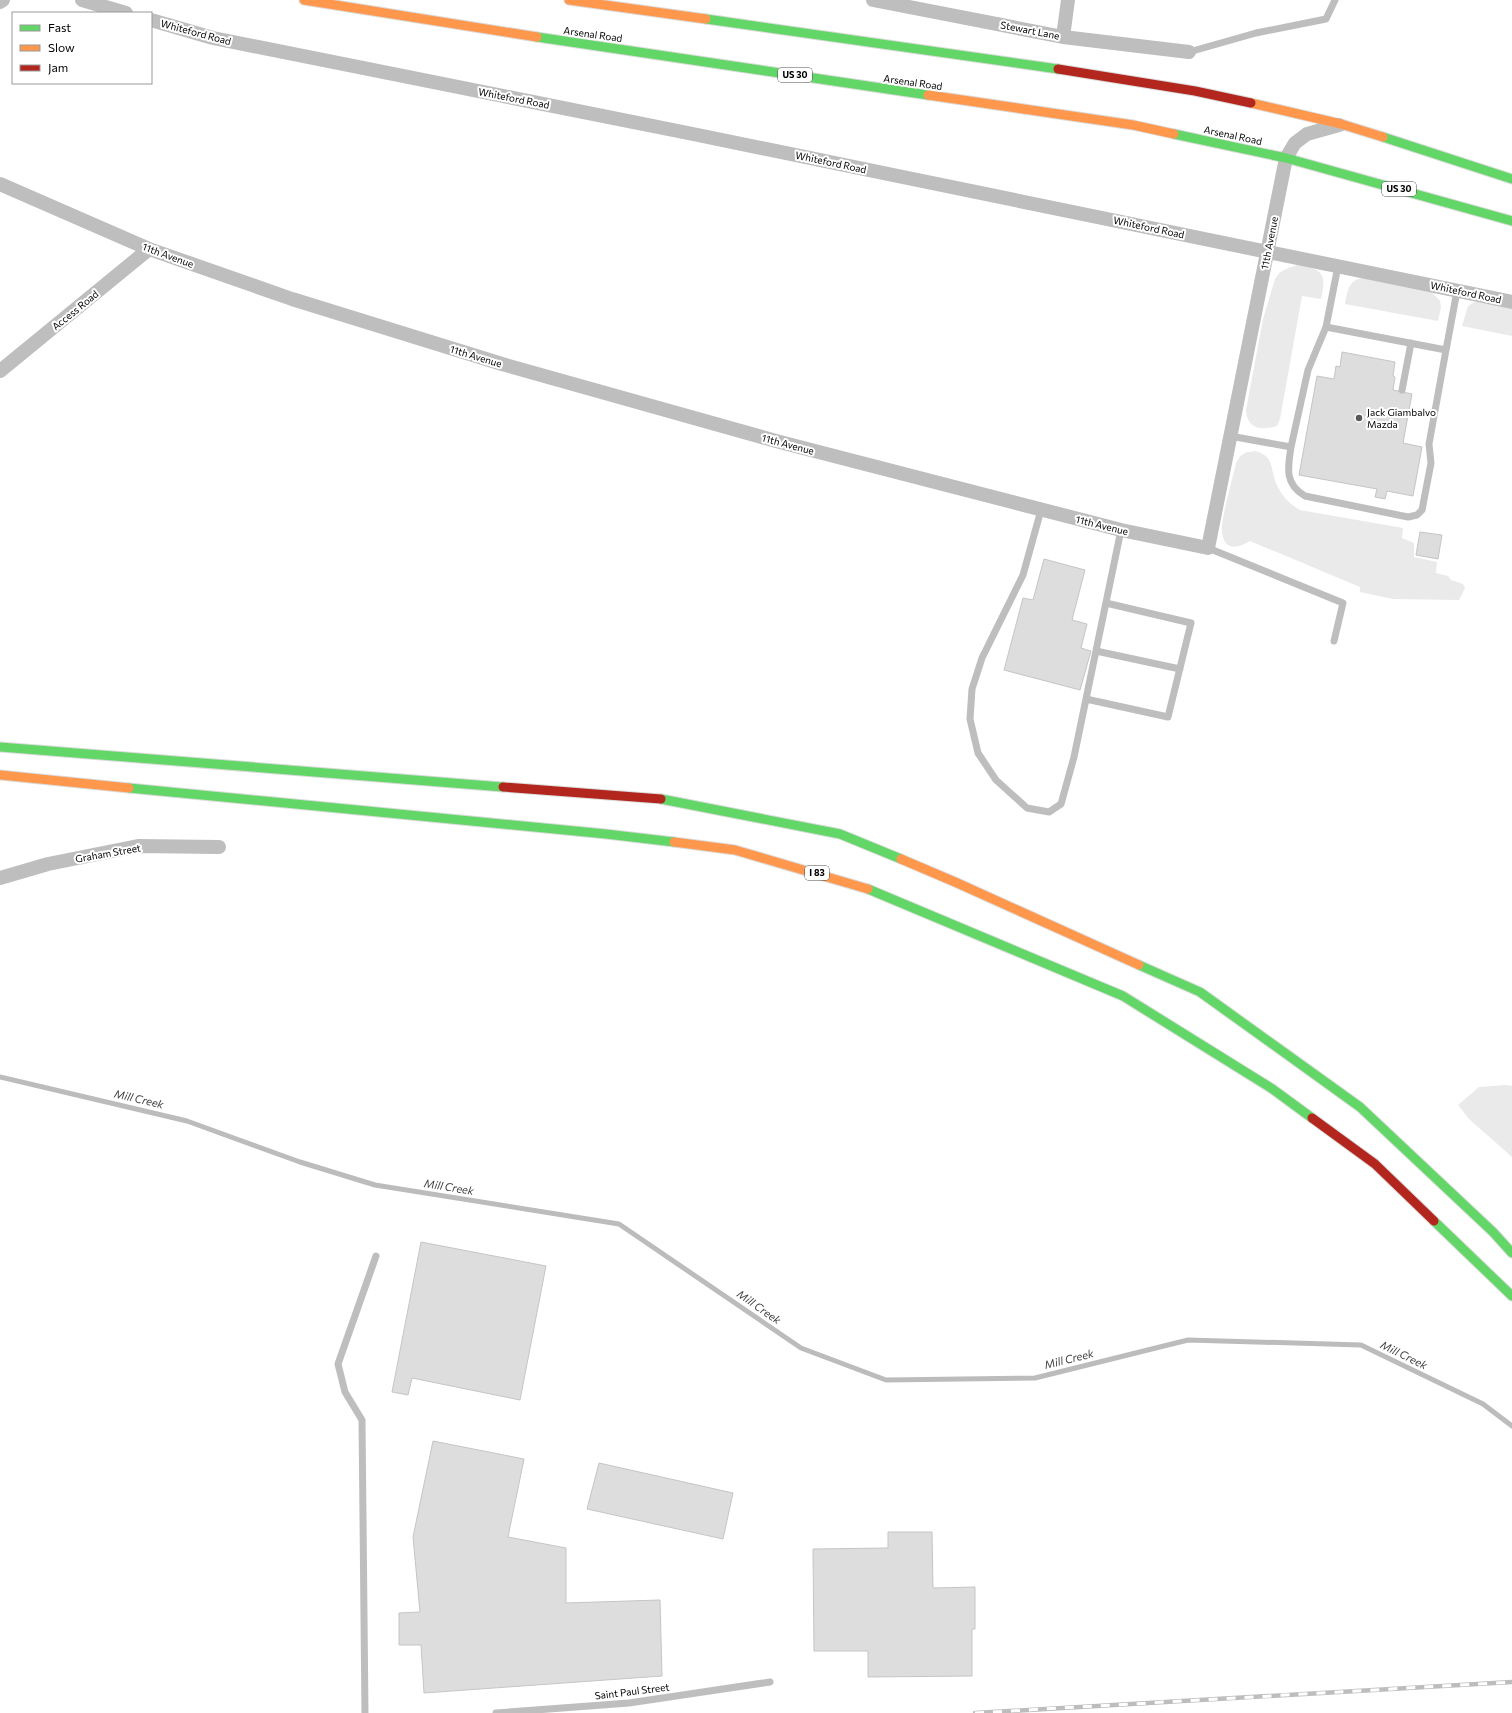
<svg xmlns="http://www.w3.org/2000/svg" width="1512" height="1713" viewBox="0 0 1512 1713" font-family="Commissioner,sans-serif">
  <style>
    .green { fill: #eaeaea }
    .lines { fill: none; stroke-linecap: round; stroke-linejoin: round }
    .stream { stroke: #bcbcbc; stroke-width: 5 }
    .building { fill: #ddd; stroke: #c5c5c5 }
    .fast-casing { stroke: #dbdbdb; stroke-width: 11 }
    .slow-casing { stroke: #dbdbdb; stroke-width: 11 }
    .jam-casing { stroke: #dbdbdb; stroke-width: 11 }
    .lane { stroke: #bebebe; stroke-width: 7 }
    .street { stroke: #bebebe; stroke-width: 14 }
    .fast { stroke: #63d668; stroke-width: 9 }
    .slow { stroke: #ff974d; stroke-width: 9 }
    .jam { stroke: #b3261e; stroke-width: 9 }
    .rail-casing { stroke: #bdbdbd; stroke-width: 4.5 }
    .rail { stroke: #fff; stroke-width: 3; stroke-dasharray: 9; stroke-linecap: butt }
    .poi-dot { fill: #595959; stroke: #fff; stroke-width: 1.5 }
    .labels { text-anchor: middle; stroke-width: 4; stroke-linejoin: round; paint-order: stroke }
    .shield { fill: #fff; stroke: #4c4c4c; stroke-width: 1 }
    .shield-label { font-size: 9px; font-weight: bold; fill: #000 }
    .street-label { font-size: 10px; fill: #000; stroke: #fff }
    .poi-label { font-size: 10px; fill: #000; stroke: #fff; text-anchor: start }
    .water-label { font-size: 11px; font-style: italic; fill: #414141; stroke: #fff }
  </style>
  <rect width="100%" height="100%" fill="#fff"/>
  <!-- green -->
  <path class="green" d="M1298,265C1323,270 1327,273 1321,299L1302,296L1280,419L1277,426C1261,431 1247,429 1246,410L1263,319L1275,279L1279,273L1288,268Z
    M1365,278L1431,291L1440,301L1441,307L1438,321L1345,304C1348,290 1348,279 1365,278Z
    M1480,301L1512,308V336L1462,326L1468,306L1473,303Z
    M1255,451C1274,456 1270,467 1276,483C1281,495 1289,504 1300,510L1403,528L1402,538L1414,543V557L1437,562L1436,573L1448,576L1451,580L1463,584L1465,588L1459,600L1393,599L1360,592V587L1250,541C1239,548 1225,552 1222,533C1220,521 1233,478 1236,463C1241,453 1245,452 1255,451Z
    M1506,1085L1512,1086V1157L1469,1119L1458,1105L1479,1087Z"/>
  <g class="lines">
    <!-- stream -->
    <path class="stream" d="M0,1077L187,1121L300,1162L375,1185L619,1224L801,1348L886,1380L1035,1378L1188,1340L1361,1345L1483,1404L1512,1426"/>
  </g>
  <!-- building -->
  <path class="building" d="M1342,352L1395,362L1393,376L1395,377L1393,390L1412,394L1403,443L1422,447L1413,496L1387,491L1385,499L1375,497L1377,489L1299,475L1317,376L1334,379L1336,366L1340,367Z
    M1420,532L1442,535L1438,559L1416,555Z
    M1044,559L1085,570L1072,620L1087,624L1081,648L1091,651L1080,690L1004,670L1023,598L1033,600Z
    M421,1242L546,1266L520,1400L412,1378L408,1395L392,1392Z
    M433,1441L524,1459L508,1537L566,1548V1603L660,1600L662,1676L424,1693L421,1645H399V1613L420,1612L413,1537Z
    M599,1463L733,1493L723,1539L587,1509Z
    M888,1532H932L933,1588L975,1587V1629H972V1676L868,1677V1651H814L813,1549L888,1548Z"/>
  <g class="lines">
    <!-- fast casing -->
    <g class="fast-casing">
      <path id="fast" d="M706,19L1058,69
        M537,37L928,95
        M1174,134L1286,158L1512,221
        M1383,137L1512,179
        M0,747L503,787
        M129,788L606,834L674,842
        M661,799L840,834L901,859
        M868,889L1123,996L1271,1088L1312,1118
        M1139,965L1200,992L1360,1107L1493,1232L1512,1253
        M1434,1221L1512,1296"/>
    </g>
    <!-- slow casing -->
    <g class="slow-casing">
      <path id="slow" d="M304,0L537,37
        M569,0L706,19
        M928,95L1133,125L1174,134
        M1251,103L1341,124L1383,137
        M0,775L129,788
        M674,842L735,850L868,889
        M901,859L955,882L1139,965"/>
    </g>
    <!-- jam casing -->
    <g class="jam-casing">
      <path id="jam" d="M1058,69L1195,91L1251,103
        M503,787L661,799
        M1312,1118L1375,1164L1434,1221"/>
    </g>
    <!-- lane -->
    <path class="lane" d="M1189,52L1256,33L1326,19L1335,0
      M1326,327L1446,350L1457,291
      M1402,390L1411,343
      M1230,436L1291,447L1308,370L1326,327L1338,266
      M1291,447C1288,467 1284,484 1305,496L1408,517L1417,515L1422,510L1431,463L1429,444L1446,350
      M1041,510L1023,575L982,658L972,689L970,719L978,753L996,780L1027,808L1049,812L1061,804L1074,757L1121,530
      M1208,548L1343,603L1334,641
      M1096,651L1180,669
      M1086,699L1168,717L1191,623L1106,603
      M365,1713L362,1420L345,1392L338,1364L376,1256
      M496,1713L629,1703L770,1682"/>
    <!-- street -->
    <path class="street" d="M82,0L126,13
      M873,0L1063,37L1189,52
      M0,2L3,0
      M151,20L213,38L688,133L1512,302
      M1063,37L1068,0
      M0,184L149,249L292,299L502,364L776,441L1121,530L1208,548L1286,158L1295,143L1307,134L1339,125
      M0,371L149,249
      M0,878L48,864L138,846L219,847"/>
    <!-- fast -->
    <use href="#fast" class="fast"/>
    <!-- slow -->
    <use href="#slow" class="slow"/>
    <!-- jam -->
    <use href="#jam" class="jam"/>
    <!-- rail casing -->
    <g class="rail-casing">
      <path id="rail" d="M975,1713L1512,1682"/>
    </g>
    <!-- rail -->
    <use href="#rail" class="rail"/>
  </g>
  <!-- markers -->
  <circle class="poi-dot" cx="1359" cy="418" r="4"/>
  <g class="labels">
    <!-- shield labels -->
    <g class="shield">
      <rect x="778" y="68" width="34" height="14" rx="3"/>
      <rect x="1382" y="182" width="34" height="14" rx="3"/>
      <rect x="805" y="866" width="24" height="14" rx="3"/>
    </g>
    <g class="shield-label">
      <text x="795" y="78">US 30</text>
      <text x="1399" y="192">US 30</text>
      <text x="817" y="876">I 83</text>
    </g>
    <!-- street labels -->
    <g class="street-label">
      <text transform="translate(1030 30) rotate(11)" y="4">Stewart Lane</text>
      <text transform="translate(196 32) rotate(15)" y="4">Whiteford Road</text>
      <text transform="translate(593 34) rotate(8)" y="4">Arsenal Road</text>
      <text transform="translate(913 82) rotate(8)" y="4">Arsenal Road</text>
      <text transform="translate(514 98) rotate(11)" y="4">Whiteford Road</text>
      <text transform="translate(1233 135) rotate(12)" y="4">Arsenal Road</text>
      <text transform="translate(831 162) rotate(12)" y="4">Whiteford Road</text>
      <text transform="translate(1149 227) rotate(12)" y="4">Whiteford Road</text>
      <text transform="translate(1269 243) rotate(-79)" y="4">11th Avenue</text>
      <text transform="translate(168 255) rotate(20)" y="4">11th Avenue</text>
      <text transform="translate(1466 292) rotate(12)" y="4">Whiteford Road</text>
      <text transform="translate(75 310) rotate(-39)" y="4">Access Road</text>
      <text transform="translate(476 356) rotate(17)" y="4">11th Avenue</text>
      <text transform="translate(788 444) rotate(15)" y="4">11th Avenue</text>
      <text transform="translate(1102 525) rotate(14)" y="4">11th Avenue</text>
      <text transform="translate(108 853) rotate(-10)" y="4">Graham Street</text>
      <text transform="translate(632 1691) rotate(-7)" y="4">Saint Paul Street</text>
    </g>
    <!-- poi labels -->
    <g class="poi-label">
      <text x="1367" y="416">Jack Giambalvo<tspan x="1367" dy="12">Mazda</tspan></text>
    </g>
    <!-- water labels -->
    <g class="water-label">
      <text transform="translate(139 1099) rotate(13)" y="4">Mill Creek</text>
      <text transform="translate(449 1187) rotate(9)" y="4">Mill Creek</text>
      <text transform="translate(759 1307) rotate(35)" y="4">Mill Creek</text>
      <text transform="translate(1404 1355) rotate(26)" y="4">Mill Creek</text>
      <text transform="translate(1069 1359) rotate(-14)" y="4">Mill Creek</text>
    </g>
  </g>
  <!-- legend -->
  <rect x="12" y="12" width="140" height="72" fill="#ffffff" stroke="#999999"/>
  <rect x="20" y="25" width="20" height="6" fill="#63d668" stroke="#999999"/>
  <text x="48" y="32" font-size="12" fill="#000000">Fast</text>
  <rect x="20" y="45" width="20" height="6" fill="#ff974d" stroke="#999999"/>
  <text x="48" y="52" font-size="12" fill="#000000">Slow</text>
  <rect x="20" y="65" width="20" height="6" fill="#b3261e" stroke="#999999"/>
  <text x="48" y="72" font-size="12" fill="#000000">Jam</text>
</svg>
